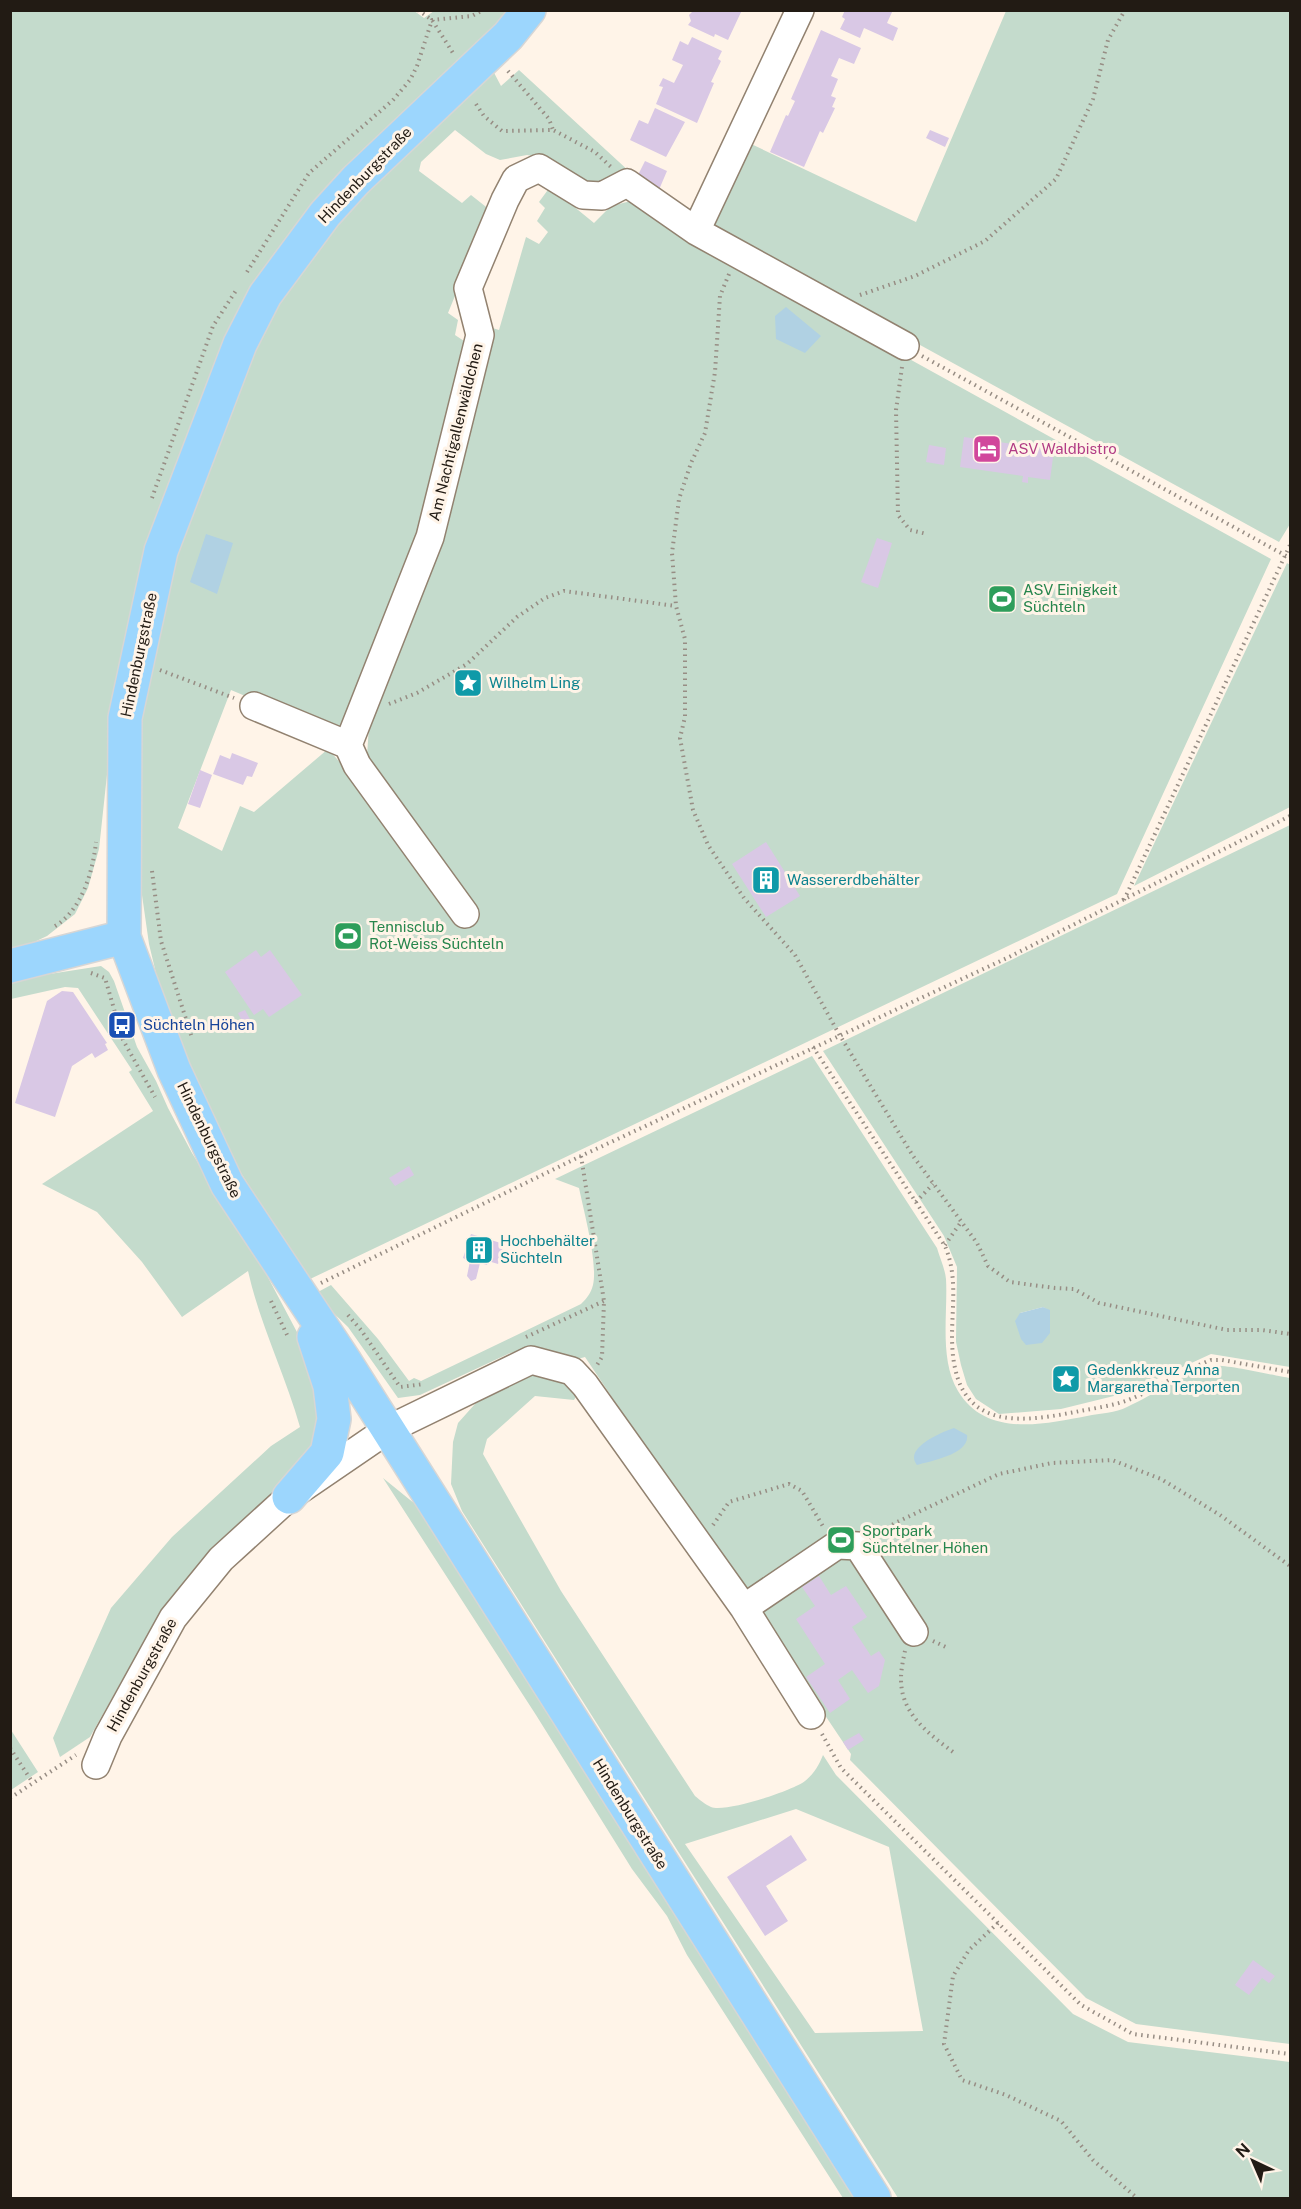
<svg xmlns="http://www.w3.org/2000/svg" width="1301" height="2209" viewBox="0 0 1301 2209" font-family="'Public Sans',sans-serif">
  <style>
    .green { fill: #c4dbcc; fill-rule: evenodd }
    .water { fill: #b0d1e3 }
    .building { fill: #d9c8e5 }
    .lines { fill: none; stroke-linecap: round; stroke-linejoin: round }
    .minor-casing { stroke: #928270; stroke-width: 30 }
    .major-casing { stroke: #d7d6d5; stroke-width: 36 }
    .path { stroke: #978d84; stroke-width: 4; stroke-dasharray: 1.5 4.5; stroke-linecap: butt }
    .minor { stroke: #fff; stroke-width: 27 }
    .major { stroke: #9cd6fd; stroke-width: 33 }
    .labels { text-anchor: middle; stroke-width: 6; stroke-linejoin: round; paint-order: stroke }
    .street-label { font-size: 15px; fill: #221b14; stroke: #fff4e8 }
    .hotel-label { font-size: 15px; fill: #b23c85; stroke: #fff4e8; text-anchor: start }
    .leisure-label { font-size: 15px; fill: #27864d; stroke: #fff4e8; text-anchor: start }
    .culture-label { font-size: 15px; fill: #0d838f; stroke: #fff4e8; text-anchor: start }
    .transit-label { font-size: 15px; fill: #164399; stroke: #fff4e8; text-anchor: start }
  </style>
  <rect width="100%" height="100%" fill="#fff4e8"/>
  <!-- green -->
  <path class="green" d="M413,10L424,18L434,11H510L253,295L116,691L99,849L88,888L75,914L47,936L11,953L10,11Z
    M1006,11H1290V524L1279,542L707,228L749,143L916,222Z
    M491,67L501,86L519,70L631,173L590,185L540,157L527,155L500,160L486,154L455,130L421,162L419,171L462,203L471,195L490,210L448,313L458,320L455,335L470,345L439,479L344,728L329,731L231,690L178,828L222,851L240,806L254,812L328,749L354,778L367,756L369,725L486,326L499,330L526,237L539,244L548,232L537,221L545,208L539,202L550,187L594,223L611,206L631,201L875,340L1271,559L1117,894L308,1280L241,1173L208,1114L161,994L149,944L138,867L133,796L145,677L177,548L225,399L286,282L345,208Z
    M1287,563L1290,565V807L1134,886Z
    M1290,825V1367L1211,1354L1126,1393L1061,1409L999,1414L976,1399L967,1385L961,1365L956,1342L957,1267L944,1236L823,1051ZM1043,1307L1050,1311V1333L1020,1313Z
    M101,966L109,972L114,981L137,1047L156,1081L168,1108L192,1153L263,1268L315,1366L322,1384L314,1456L196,1568L159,1615L90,1737L60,1757L53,1738L111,1608L172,1537L271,1446L300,1427C285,1374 260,1325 248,1271L182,1317L142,1262L97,1212L42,1184L153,1111L129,1072L132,1070L78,988L65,987L11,999V980Z
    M812,1056L937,1248C940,1258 945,1269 946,1279C948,1314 939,1359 958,1391C986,1438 1044,1424 1087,1416C1100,1413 1116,1413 1127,1407C1154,1395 1186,1371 1214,1366C1226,1364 1275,1376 1290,1378V2044L1136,2024L1086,1998L850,1760L851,1754L585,1357L574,1360L544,1348L510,1353L420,1395L398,1398L348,1327L322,1302L316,1293L331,1285L378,1339L409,1381L414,1378L421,1381L581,1304C587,1298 591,1293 593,1285C598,1263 584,1212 579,1188L555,1179Z
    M533,1374L569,1382L578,1393L574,1400L535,1396L487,1439L483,1454L561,1591L695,1796C700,1800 706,1805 711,1807C725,1813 792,1791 805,1781C814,1774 819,1765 823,1755L836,1775L1073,2014L1128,2042L1290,2062V2198H898L462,1511L451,1484L453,1442L458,1423L483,1395ZM796,1809L889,1847L923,2031L815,2033L685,1844Z
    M383,1478L420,1508L859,2198H843L687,1955L667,1916L632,1869L536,1715Z
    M11,1730L38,1772L11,1790H10Z"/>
  <!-- water -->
  <path class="water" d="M786,307L821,336L805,353L776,339L775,316Z
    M206,534L233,543L217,594L190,582Z
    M1043,1307L1050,1310V1333L1042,1343L1026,1345L1021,1339L1015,1321L1020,1313Z
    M954,1428L967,1435C970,1454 931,1461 917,1465C903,1448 942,1432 954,1428Z"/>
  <!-- building -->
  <path class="building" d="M742,10L728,40L715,34L714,37L688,25L691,21L689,15L693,11Z
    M845,10H893L887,23L898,28L893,41L864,28L860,38L840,29L845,19L842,17Z
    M821,30L861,48L854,64L839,58L831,76L838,79L831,96L836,98L832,107L835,108L823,133L820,131L804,167L770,152L786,115L788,116L795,101L791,99Z
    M692,37L722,51L718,59L721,61L711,82L714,83L697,123L656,104L663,87L659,86L663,78L674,83L683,65L672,60L680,41L688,45Z
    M655,108L685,122L666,157L630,140L639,120L648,124Z
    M930,130L949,138L945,147L926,138Z
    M645,161L667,171L658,192L637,177Z
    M964,437L1054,450L1050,480L1028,477V483L1022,482L1023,476L960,467Z
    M929,445L946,448L944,465L926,462Z
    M877,538L892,543L878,588L861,582Z
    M232,753L258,763L252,777L247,776L243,785L213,774L220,755L230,759Z
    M200,770L212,775L200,808L188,804Z
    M766,842L800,896L766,917L732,864Z
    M256,950L261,957L270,950L302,995L269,1017L263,1009L254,1015L225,972Z
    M62,991L73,992L107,1043L105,1044L108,1050L95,1058L92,1053L72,1066L55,1117L15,1103L47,1001Z
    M245,1010L253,1025L246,1029L238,1013Z
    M409,1166L414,1175L395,1186L389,1178Z
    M471,1234L504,1244L498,1264L488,1261L487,1265L480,1263L476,1279L471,1281L467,1276L470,1261L463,1258Z
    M819,1576L831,1595L846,1586L867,1617L852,1627L871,1656L879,1651L885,1660L879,1686L868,1693L852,1670L838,1680L850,1699L830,1713L806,1677L825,1664L796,1619L815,1606L802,1587Z
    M859,1733L864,1740L848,1750L843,1742Z
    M791,1835L807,1860L766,1886L788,1921L765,1936L727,1877Z
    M1253,1960L1275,1976L1269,1983L1262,1978L1249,1995L1235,1985Z"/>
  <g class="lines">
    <!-- minor casing -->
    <g class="minor-casing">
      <path id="minor" d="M696,231L800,10
        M254,706L348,745
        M465,914L357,765L348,745L430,537L480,335L468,288L505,200L516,179L539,168L583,195L602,196L627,183L696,231L905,346
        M744,1608L837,1545L858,1546L914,1632
        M96,1765L108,1736L173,1618L221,1559L289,1497L387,1430L531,1360L572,1371L585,1385L744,1608L811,1715"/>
    </g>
    <!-- major casing -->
    <g class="major-casing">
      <path id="major" d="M529,10L508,36L356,180L325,214L265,295L240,344L161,551L125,718L124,937L174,1070L227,1184L346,1363L874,2198
        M10,966L124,937
        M289,1497L327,1453L334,1419L330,1386L314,1337"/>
    </g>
    <!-- path -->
    <path class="path" d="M418,10L432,20L453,53
      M508,71L549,119L553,130
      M476,104L484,116L502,131L553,130L595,152L611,167
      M247,272L309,173L393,100L410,80L417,66L432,20L472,16L483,10
      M729,274L720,296L715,372L705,433L691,463L679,499L672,553L676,606L685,639V717L680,738L693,810L708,845L744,898L795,955L839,1034L913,1156L977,1243L988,1266L1010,1282L1055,1288L1074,1289L1099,1303L1227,1330H1262L1290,1334
      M860,295L915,276L985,241L1056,179L1093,99L1108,40L1125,10
      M922,356L1290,558
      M902,367L896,410L898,515L910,530L927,534
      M152,498L213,326L237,289
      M160,670L234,698
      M389,704L417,693L467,664L517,617L545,598L564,591L676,606
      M152,871L161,941L192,1038
      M1124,900L1290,545
      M55,926C82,910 93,871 96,842
      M91,973L105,978L123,1040L155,1097
      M813,1047L945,1246C962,1286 946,1327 955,1368C968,1431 1028,1421 1075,1412C1094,1408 1115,1406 1133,1398C1160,1387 1184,1370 1211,1360H1222L1290,1372
      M581,1156L604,1301L602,1357L597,1365
      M916,1202L933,1184
      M945,1245L961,1222
      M321,1283L581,1156L1007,958L1290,816
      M271,1301L288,1337
      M348,1315L361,1330L400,1387L424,1384
      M526,1337L604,1301
      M713,1525L729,1502L789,1484L802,1491L824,1528
      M877,1534L895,1523L999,1474L1052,1463L1112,1460L1161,1479L1220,1515L1290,1566
      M933,1641L948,1648
      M905,1651C903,1660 901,1670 901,1679C901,1714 928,1733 953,1752
      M822,1734L841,1768L1081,2005L1133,2034L1290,2054
      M10,1748L33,1783
      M10,1798L76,1755
      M998,1923L969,1950L953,1976L944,2044L962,2080L1006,2095L1061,2121L1093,2160L1137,2198"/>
    <!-- minor -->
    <use href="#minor" class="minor"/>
    <!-- major -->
    <use href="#major" class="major"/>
  </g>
  <!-- icons -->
  <defs>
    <g id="hotel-square" transform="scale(1.5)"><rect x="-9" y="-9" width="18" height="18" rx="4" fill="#d1479c" stroke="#fff4e8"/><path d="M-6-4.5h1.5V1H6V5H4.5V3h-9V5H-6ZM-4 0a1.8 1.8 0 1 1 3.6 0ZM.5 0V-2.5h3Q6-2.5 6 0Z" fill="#fff"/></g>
    <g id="stadium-square" transform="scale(1.5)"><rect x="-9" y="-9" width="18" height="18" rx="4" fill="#2e9e5b" stroke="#fff4e8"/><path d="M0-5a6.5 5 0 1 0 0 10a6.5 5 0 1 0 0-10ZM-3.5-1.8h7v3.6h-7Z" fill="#fff"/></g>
    <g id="sight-square" transform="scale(1.5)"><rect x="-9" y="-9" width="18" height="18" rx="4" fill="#0f9aa8" stroke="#fff4e8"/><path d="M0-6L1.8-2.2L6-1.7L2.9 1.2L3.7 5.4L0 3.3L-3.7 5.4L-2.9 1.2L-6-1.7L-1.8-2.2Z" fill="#fff"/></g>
    <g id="building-square" transform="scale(1.5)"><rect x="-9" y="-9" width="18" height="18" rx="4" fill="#0f9aa8" stroke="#fff4e8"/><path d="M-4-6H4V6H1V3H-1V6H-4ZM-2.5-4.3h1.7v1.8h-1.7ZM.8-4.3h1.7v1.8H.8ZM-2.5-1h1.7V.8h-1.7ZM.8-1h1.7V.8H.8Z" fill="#fff"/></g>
    <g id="bus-square" transform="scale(1.5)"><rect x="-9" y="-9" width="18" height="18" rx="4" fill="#1a4fb4" stroke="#fff4e8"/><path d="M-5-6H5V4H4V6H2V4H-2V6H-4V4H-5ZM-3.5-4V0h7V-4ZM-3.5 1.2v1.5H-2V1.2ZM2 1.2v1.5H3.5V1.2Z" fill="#fff"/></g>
  </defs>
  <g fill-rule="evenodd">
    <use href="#hotel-square" x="987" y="449"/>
    <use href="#stadium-square" x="1002" y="599"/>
    <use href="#sight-square" x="468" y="683"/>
    <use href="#building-square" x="766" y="880"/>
    <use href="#stadium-square" x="348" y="936"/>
    <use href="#bus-square" x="122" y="1025"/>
    <use href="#building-square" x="479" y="1250"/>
    <use href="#sight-square" x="1066" y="1379"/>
    <use href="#stadium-square" x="841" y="1540"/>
  </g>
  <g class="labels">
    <!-- street labels -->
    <g class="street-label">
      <text transform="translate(365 175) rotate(-46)" y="5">Hindenburgstraße</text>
      <text transform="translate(456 432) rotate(-76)" y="5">Am Nachtigallenwäldchen</text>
      <text transform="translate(139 655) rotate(-78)" y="5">Hindenburgstraße</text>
      <text transform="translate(209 1140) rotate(64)" y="5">Hindenburgstraße</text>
      <text transform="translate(142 1675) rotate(-61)" y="5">Hindenburgstraße</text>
      <text transform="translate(630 1814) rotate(58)" y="5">Hindenburgstraße</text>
    </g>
    <!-- hotel labels -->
    <g class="hotel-label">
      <text x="1008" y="454">ASV Waldbistro</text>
    </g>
    <!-- leisure labels -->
    <g class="leisure-label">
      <text x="1023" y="595">ASV Einigkeit<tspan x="1023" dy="17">Süchteln</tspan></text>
      <text x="369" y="932">Tennisclub<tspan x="369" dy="17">Rot-Weiss Süchteln</tspan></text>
      <text x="862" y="1536">Sportpark<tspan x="862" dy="17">Süchtelner Höhen</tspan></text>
    </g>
    <!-- culture labels -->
    <g class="culture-label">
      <text x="489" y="688">Wilhelm Ling</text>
      <text x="787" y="885">Wassererdbehälter</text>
      <text x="500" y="1246">Hochbehälter<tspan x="500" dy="17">Süchteln</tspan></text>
      <text x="1087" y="1375">Gedenkkreuz Anna<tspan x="1087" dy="17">Margaretha Terporten</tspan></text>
    </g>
    <!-- transit labels -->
    <g class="transit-label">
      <text x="143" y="1030">Süchteln Höhen</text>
    </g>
  </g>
  <!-- border -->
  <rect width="1301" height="2209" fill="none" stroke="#221b14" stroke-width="24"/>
  <!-- north arrow -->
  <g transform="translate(1253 2161) rotate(316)" stroke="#fff4e8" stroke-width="4.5" paint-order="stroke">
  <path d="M0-4.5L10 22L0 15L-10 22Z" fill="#221b14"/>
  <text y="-9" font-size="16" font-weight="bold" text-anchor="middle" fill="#221b14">N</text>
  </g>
</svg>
